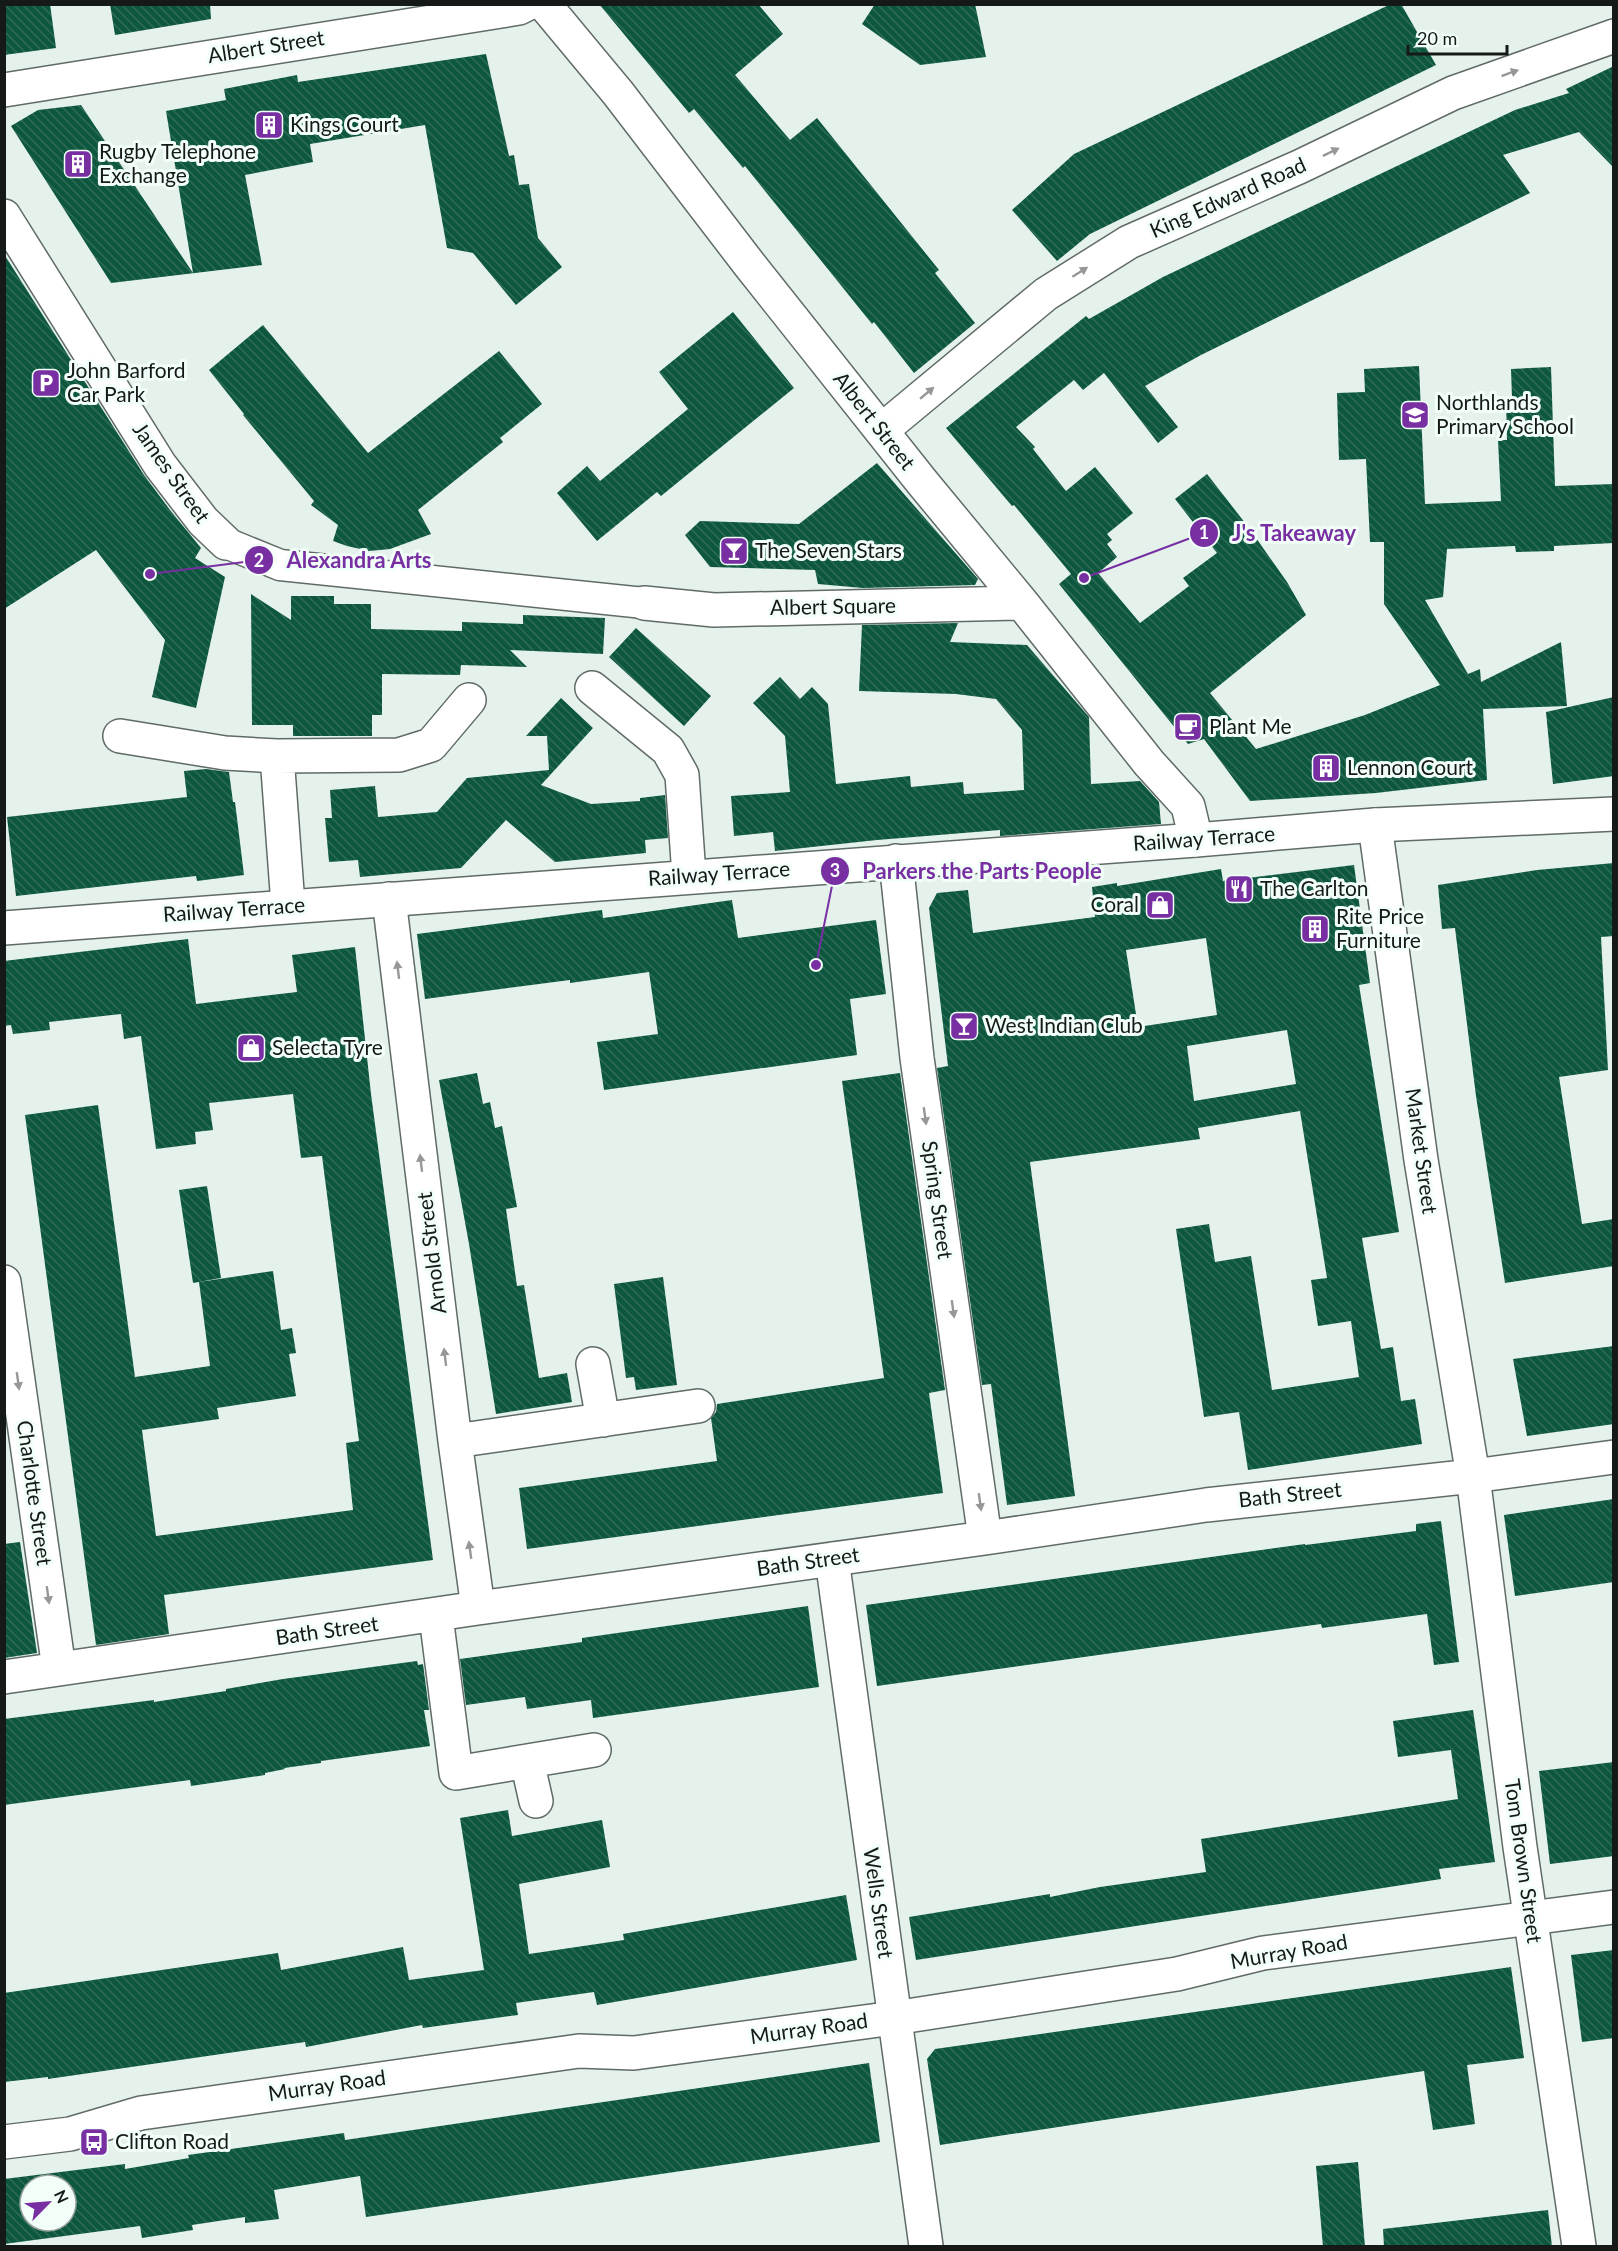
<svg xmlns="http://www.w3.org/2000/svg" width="1618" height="2251" viewBox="0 0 1618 2251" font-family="Lato,sans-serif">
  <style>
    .building { fill: url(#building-back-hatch); fill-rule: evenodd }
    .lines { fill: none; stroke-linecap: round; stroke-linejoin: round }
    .pedestrian-casing { stroke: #606b66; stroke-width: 33 }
    .minor-casing { stroke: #606b66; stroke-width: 36 }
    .tertiary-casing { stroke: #606b66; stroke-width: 36 }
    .pedestrian { stroke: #fff; stroke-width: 30 }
    .minor { stroke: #fff; stroke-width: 33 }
    .tertiary { stroke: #fff; stroke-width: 33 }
    .oneway { fill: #969897 }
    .labels { text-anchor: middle; stroke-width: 6; stroke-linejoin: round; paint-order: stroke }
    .street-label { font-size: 21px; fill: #151917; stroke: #f2fff9 }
    .poi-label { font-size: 21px; fill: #151917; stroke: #f2fff9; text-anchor: start }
    .leader { fill: none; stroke: #772fa2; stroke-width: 2 }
    .callout-dot { fill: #772fa2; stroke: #f2fff9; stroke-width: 2 }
    .mark-label { font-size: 18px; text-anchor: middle; font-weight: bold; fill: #fff }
    .callout-label { font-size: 22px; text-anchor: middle; font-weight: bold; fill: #772fa2; stroke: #f2fff9; stroke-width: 6; stroke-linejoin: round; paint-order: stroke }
  </style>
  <defs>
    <pattern id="building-back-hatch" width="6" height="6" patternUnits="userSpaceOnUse" patternTransform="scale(1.5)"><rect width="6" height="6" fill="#0d573f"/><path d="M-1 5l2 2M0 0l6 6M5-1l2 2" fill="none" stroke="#2f6b57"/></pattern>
  </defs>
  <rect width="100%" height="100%" fill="#e5f2eb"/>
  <!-- building -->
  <path class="building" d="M4,4H50L56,48L4,55Z
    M110,4H210L211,19L115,35Z
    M599,4H758L783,34L735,75L790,140L817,118L939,270L935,273L975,323L914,373L874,322L872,324L745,166L743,168L694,109L689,113Z
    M875,4H975L986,57L920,65L862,24Z
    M1391,4H1401L1436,65L1090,234L1057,261L1012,210L1074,154Z
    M486,54L509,156L514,155L519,185L529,184L538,238L562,267L516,305L473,253L447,248L425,125L310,144L313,162L245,175L262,265L111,283L11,126L38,110L81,105L193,273L166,111L226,100L224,89L297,75L298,82Z
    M1614,66V168L1579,132L1503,155L1530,193L1201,355L1145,386L1178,427L1158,443L1104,373L1083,390L1074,380L1016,427L1035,447L1033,449L1066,491L1095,467L1133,513L1107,534L1112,540L1107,544L1117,557L1098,573L1140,623L1189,586L1183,578L1217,553L1175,499L1207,474L1249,528L1287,582L1306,615L1210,693L1256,749L1365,715L1440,685L1384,604V542H1370L1366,459L1339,460L1337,393L1365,392L1364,369L1419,366L1425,504L1501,501L1498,440H1507L1506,398H1512L1511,369L1551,367L1555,486L1614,484V543L1554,546V551L1516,552L1515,546L1447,549L1443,597L1425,600L1468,674L1480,669L1481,682L1561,642L1567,706L1483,709L1487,780L1376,793L1250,801L1204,739L1188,744L1059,584L1071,574L1014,505L1012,506L946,428L1086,316L1089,319L1163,277L1515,110L1569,93L1566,89Z
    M4,254L144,475L170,510L201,548L195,558L225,577L196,708L152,697L165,640L96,550L4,609Z
    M733,312L794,388L661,496L657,492L597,541L557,493L587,466L600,481L688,409L659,372Z
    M263,325L368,453L499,351L542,404L500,438L503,442L418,510L431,534L390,549L369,551L347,546L333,541L338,525L311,505L314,501L243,415L244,414L209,370Z
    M877,463L978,579L975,585L863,588L818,584L815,570L710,567L685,535L700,521L799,524Z
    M251,594L291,620V596H334V604H371V629L462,631V622L523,624V615L605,618L603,654L510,650L527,667L461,665L460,675L382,674V715H372V736H293V725H252Z
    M958,623L950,642L1027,645L1089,717L1091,784L1140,781L1159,802L1161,824L1000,836V830L877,840L775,851L773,832L734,836L731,796L790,792L785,736L753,703L780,677L800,699L812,687L828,704L836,784L910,776L911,787L963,782L964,794L1024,790L1022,730L996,699L956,694L859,691L862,625Z
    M636,628L711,696L684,726L609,657Z
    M1614,697V776L1553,784L1546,712Z
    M561,698L593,728L541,785L591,804L640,801V798L665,795L668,838L645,840L646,853L555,862L506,820L461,868L360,877L358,860L329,862L325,818H332L330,790L375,786L378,817L437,812L467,778L549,770L547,736H526Z
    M206,769L229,772L233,802H235L244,875L197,881L196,876L16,896L7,817L187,797L184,771Z
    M1614,863V936L1601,937L1608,1070L1559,1077L1582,1224L1614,1219V1266L1505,1283L1476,1096L1455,928L1442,929L1438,885L1537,870Z
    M1354,865L1370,983L1359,985L1399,1232L1362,1238L1381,1349L1393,1347L1401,1401L1415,1399L1422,1444L1248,1470L1239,1412L1204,1417L1176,1229L1209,1224L1215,1262L1251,1256L1272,1390L1359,1377L1351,1321L1318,1326L1311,1280L1327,1278L1300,1111L1198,1128L1200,1139L1030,1162L1075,1496L1007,1505L991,1384L982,1385L937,1068L948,1066L929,908L937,893L968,890L973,933L1095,917L1092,887L1117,883V886L1221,869L1223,881ZM1206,938L1217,1015L1138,1027L1126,950ZM1287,1030L1296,1084L1194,1101L1187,1046Z
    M732,900L738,938L876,920L886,994L850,999L857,1055L604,1090L597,1042L658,1034L649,972L570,983V980L425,999L417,934L602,910L603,918Z
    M188,939L196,1004L297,992L292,955L355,947L371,1094L433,1560L164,1595L169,1634L96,1645L25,1115L98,1105L135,1377L210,1366L199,1282L273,1271L281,1330L292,1328L296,1353L289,1354L296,1396L217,1408L219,1419L142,1430L156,1536L353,1510L346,1443L359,1441L322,1156L301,1158L293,1094L209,1103L213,1130L195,1132L196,1144L156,1149L141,1036L124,1039L121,1014L49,1022L50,1030L13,1034L11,1025L4,1026V961Z
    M477,1073L483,1104L490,1102L495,1128L502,1126L517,1207L506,1209L517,1286L524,1285L539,1378L567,1373L572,1402L496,1414L469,1244L439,1080Z
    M900,1073L945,1390L929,1393L943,1493L527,1549L519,1488L717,1461L711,1418L716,1412L717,1404L884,1378L842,1081Z
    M207,1186L221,1278L193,1283L179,1190Z
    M663,1277L677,1385L636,1390L634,1377L626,1378L614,1284Z
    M1614,1346V1424L1527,1436L1513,1359Z
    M1614,1499V1582L1515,1596L1504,1515Z
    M1441,1521L1459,1662L1434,1665L1427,1614L1322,1628L1321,1624L877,1686L866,1605L1305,1544V1545L1416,1531V1524Z
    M20,1542L37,1653L4,1658V1544Z
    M808,1606L819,1687L593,1718L591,1700L527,1709L525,1697L466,1705L460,1659L582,1642V1638Z
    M417,1661L418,1665L423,1664L429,1710H424L430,1746L321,1761V1763L284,1768L285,1769L265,1773V1775L191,1786L190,1780L4,1805V1719L154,1700V1702L226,1691V1689L283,1679Z
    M1473,1710L1495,1862L1439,1869L1441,1879L916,1960L909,1917L1050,1894V1897L1100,1887L1206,1872L1201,1839L1458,1799L1451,1750L1398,1757L1393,1721Z
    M1614,1762V1856L1550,1864L1539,1771Z
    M508,1810L512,1836L602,1820L610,1867L519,1884L529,1954L624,1940L623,1934L846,1895L857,1960L597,2005L594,1992L516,2003L518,2015L423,2028L422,2025L306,2047L305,2042L48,2079V2077L4,2082V1993L278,1953L281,1970L403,1947L409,1980L484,1970L460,1818Z
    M1614,1950V2038L1582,2042L1571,1955Z
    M1511,1967L1524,2058L1467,2065L1475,2124L1433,2130L1424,2071L940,2145L927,2059L935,2049Z
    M869,2063L880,2142L366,2217L360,2176L274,2190L279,2219L245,2223V2217L192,2225L193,2230L142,2238L140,2226L4,2244V2179L125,2164V2169L189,2158L188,2155L344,2133L345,2140ZM30,2185H66V2221H30Z
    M1358,2162L1365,2247H1323L1316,2166Z
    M1548,2210L1552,2247H1384L1383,2229Z"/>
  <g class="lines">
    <!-- pedestrian casing -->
    <g class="pedestrian-casing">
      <path id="pedestrian" d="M226,543L280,565L644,603"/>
    </g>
    <!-- minor casing -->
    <g class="minor-casing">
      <path id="minor" d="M544,4L618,93L749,264L922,482L1022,603L1149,763L1188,806L1196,840
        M4,90L519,8L527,4
        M4,216L160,465L203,521L226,543
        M882,430L1046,294L1129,242L1299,167L1453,93L1614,36
        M644,603L714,610L1022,603
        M592,688L668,750L682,775L689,876
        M120,736L225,753L277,756L288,905
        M277,756L399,755L431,745L469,700
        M1375,825L1421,1160L1473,1476L1520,1847L1579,2246
        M896,861L917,1058L985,1538
        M389,899L455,1441L478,1608
        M4,1282L59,1669
        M593,1364L603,1420
        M455,1441L698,1406
        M832,1559L926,2246
        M436,1616L456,1773L594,1750
        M4,1677L478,1608L985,1538L1206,1505L1473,1476L1614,1457
        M527,1761L536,1801"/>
    </g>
    <!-- tertiary casing -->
    <g class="tertiary-casing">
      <path id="tertiary" d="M4,928L1196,840L1375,825L1614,814
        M4,2142L70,2134L141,2113L579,2051L634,2053L894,2018L1177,1974L1263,1953L1614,1907"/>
    </g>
    <!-- pedestrian -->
    <use href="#pedestrian" class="pedestrian"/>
    <!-- minor -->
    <use href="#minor" class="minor"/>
    <!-- tertiary -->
    <use href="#tertiary" class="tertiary"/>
  </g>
  <!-- one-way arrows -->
  <defs><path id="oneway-solid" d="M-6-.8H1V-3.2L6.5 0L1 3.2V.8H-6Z" transform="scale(1.5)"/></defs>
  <g class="oneway">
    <use href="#oneway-solid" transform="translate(1510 73) rotate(-20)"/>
    <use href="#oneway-solid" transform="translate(1331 152) rotate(-26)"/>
    <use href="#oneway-solid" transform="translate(1080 272) rotate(-32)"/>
    <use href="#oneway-solid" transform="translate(927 393) rotate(-40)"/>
    <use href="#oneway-solid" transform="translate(398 970) rotate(-97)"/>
    <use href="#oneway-solid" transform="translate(925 1116) rotate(82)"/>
    <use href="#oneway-solid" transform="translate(421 1163) rotate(-97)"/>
    <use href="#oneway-solid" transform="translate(953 1309) rotate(82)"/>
    <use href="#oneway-solid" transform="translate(445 1357) rotate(-97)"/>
    <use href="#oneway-solid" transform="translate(18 1381) rotate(82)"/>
    <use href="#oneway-solid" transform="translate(980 1502) rotate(82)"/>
    <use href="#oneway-solid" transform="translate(470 1550) rotate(-98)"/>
    <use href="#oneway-solid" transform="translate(48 1595) rotate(82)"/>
  </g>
  <!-- icons -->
  <defs>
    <g id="building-square" transform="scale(1.5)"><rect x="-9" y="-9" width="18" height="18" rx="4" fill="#772fa2" stroke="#f2fff9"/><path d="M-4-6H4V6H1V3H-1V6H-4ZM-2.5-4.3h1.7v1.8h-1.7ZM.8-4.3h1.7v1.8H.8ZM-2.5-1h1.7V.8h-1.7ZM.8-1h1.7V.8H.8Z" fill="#fff"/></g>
    <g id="parking-square" transform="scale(1.5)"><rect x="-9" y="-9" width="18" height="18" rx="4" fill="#772fa2" stroke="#f2fff9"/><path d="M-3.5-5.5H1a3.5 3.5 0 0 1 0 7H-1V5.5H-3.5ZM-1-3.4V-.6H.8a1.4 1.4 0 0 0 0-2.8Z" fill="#fff"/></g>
    <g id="school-square" transform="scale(1.5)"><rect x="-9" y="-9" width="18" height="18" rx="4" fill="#772fa2" stroke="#f2fff9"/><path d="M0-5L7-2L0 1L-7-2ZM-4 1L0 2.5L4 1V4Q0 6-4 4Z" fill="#fff"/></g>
    <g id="bar-square" transform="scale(1.5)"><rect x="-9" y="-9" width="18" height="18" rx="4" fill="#772fa2" stroke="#f2fff9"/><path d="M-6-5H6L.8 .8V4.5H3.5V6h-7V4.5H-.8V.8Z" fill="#fff"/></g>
    <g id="cafe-square" transform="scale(1.5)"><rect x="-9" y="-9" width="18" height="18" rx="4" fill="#772fa2" stroke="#f2fff9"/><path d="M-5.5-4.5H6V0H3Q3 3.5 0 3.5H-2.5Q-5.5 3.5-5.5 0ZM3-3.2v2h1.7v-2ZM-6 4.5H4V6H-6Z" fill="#fff"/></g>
    <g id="restaurant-square" transform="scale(1.5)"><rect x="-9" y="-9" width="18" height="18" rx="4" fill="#772fa2" stroke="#f2fff9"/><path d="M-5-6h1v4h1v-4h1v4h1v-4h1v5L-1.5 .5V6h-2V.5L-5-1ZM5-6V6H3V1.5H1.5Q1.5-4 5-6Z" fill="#fff"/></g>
    <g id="shop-square" transform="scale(1.5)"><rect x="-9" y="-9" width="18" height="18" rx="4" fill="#772fa2" stroke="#f2fff9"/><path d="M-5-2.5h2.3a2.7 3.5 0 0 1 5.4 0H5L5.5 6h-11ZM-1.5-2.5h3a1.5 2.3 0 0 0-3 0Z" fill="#fff"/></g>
    <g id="bus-square" transform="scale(1.5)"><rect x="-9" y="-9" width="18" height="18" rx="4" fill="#772fa2" stroke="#f2fff9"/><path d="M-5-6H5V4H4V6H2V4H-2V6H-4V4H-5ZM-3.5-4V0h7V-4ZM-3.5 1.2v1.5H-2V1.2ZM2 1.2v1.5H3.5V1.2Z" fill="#fff"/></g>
  </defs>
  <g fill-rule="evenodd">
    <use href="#building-square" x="269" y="125"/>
    <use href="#building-square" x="78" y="164"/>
    <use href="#parking-square" x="46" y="383"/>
    <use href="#school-square" x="1415" y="415"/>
    <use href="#bar-square" x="734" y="551"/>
    <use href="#cafe-square" x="1188" y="727"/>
    <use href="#building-square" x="1326" y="768"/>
    <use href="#restaurant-square" x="1239" y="889"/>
    <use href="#shop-square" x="1160" y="905"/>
    <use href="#building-square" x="1315" y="929"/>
    <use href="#bar-square" x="964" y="1026"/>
    <use href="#shop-square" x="251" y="1048"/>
    <use href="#bus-square" x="94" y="2142"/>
  </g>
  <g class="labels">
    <!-- street labels -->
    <g class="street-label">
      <text transform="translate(266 47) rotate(-9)" y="7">Albert Street</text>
      <text transform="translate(1228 198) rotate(-24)" y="7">King Edward Road</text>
      <text transform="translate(874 421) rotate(52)" y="7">Albert Street</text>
      <text transform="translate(171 473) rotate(55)" y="7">James Street</text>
      <text transform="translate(833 607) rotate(-1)" y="7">Albert Square</text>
      <text transform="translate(1204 839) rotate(-4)" y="7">Railway Terrace</text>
      <text transform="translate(719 874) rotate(-4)" y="7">Railway Terrace</text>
      <text transform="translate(234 910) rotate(-4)" y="7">Railway Terrace</text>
      <text transform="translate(1421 1151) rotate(82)" y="7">Market Street</text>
      <text transform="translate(937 1200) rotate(82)" y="7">Spring Street</text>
      <text transform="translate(432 1253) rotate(-97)" y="7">Arnold Street</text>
      <text transform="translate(34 1493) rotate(82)" y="7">Charlotte Street</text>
      <text transform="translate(1290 1495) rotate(-6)" y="7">Bath Street</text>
      <text transform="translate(808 1562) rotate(-8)" y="7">Bath Street</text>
      <text transform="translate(327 1631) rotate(-8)" y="7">Bath Street</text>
      <text transform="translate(1523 1861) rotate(82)" y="7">Tom Brown Street</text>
      <text transform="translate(878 1903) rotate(82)" y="7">Wells Street</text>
      <text transform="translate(1289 1952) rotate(-10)" y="7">Murray Road</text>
      <text transform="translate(809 2029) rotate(-8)" y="7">Murray Road</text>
      <text transform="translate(327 2086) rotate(-8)" y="7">Murray Road</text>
    </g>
    <!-- poi labels -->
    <g class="poi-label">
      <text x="290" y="132">Kings Court</text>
      <text x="99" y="159">Rugby Telephone<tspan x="99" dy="24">Exchange</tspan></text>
      <text x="67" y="378">John Barford<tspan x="67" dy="24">Car Park</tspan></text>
      <text x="1436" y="410">Northlands<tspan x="1436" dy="24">Primary School</tspan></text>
      <text x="755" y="558">The Seven Stars</text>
      <text x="1209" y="734">Plant Me</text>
      <text x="1347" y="775">Lennon Court</text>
      <text x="1260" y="896">The Carlton</text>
      <text x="1139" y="912" text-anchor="end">Coral</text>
      <text x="1336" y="924">Rite Price<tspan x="1336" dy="24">Furniture</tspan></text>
      <text x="985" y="1033">West Indian Club</text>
      <text x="272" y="1055">Selecta Tyre</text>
      <text x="115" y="2149">Clifton Road</text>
    </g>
  </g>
  <!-- callouts -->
  <path class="leader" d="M1084 578L1204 533M150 574L259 560M816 965L835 871"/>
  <g class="callout-dot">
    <circle cx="1084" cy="578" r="6"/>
    <circle cx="150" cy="574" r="6"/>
    <circle cx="816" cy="965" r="6"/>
    <circle cx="1204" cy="533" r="15"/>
    <circle cx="259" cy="560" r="15"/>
    <circle cx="835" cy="871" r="15"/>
  </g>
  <g class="mark-label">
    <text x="1204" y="539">1</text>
    <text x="259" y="567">2</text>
    <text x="835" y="877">3</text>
  </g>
  <g class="callout-label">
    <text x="1294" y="541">J's Takeaway</text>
    <text x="359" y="568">Alexandra Arts</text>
    <text x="982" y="879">Parkers the Parts People</text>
  </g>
  <!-- border -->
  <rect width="1618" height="2251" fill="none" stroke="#151917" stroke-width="12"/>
  <!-- north arrow -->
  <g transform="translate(48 2203) rotate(65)"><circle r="28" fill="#f2fff9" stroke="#9aa39f" stroke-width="1.5"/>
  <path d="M0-4.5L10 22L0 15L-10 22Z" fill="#772fa2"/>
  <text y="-9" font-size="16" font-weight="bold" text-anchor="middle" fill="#151917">N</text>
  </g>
  <!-- scale -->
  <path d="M1408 45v9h99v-9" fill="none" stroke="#151917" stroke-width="3"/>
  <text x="1417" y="45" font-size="18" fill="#151917" stroke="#f2fff9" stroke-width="4.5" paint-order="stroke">20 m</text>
</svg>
